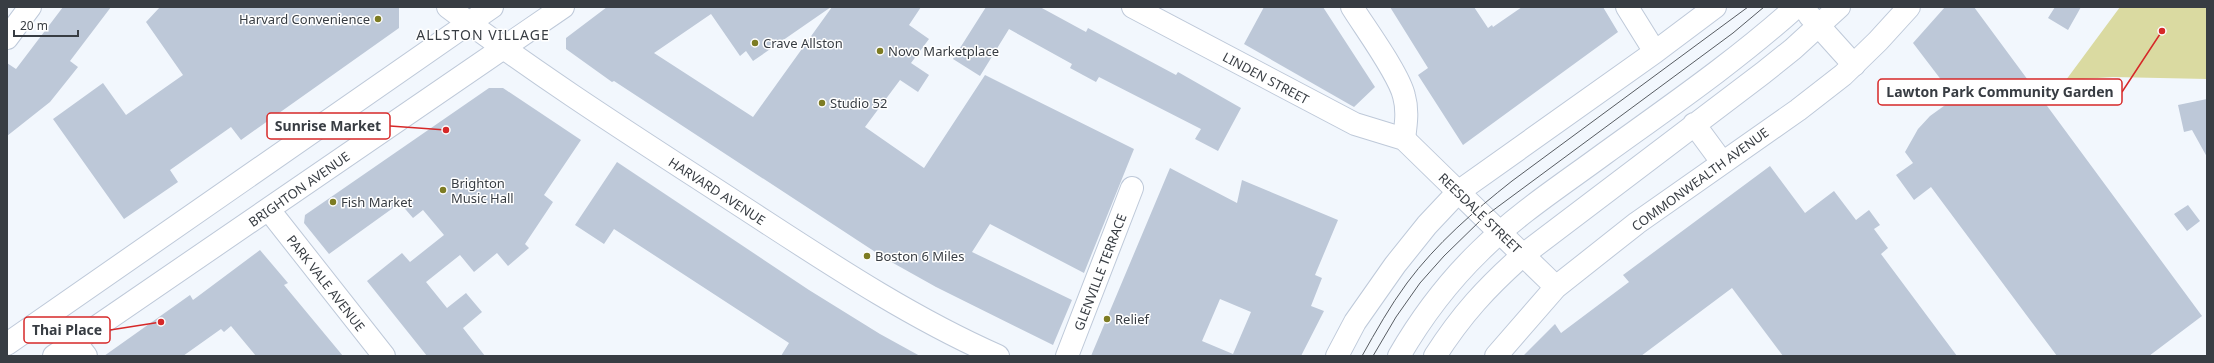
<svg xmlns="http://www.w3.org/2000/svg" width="2214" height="363" viewBox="0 0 2214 363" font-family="'Noto Sans',sans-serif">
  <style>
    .green { fill: #dadaa1 }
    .building { fill: #bdc8d8; fill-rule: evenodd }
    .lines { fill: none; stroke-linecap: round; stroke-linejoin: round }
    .street-casing { stroke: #bec9d9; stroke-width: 24 }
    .secondary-casing { stroke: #bec9d9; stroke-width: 24 }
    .primary-casing { stroke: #bec9d9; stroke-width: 24 }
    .street { stroke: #fff; stroke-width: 22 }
    .secondary { stroke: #fff; stroke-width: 22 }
    .primary { stroke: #fff; stroke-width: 22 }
    .tram { stroke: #575c62; stroke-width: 1 }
    .poi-dot { fill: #7d7c23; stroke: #fff; stroke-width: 1.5 }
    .labels { text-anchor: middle; stroke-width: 3; stroke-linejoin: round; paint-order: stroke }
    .poi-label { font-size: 13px; fill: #383d43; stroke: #fff; text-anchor: start }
    .street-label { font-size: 13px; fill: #383d43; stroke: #fff }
    .neighbourhood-label { font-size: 14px; letter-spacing: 1px; fill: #383d43; stroke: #fff }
    .leader { fill: none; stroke: #d62828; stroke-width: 1.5 }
    .callout-dot { fill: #d62828; stroke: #fff; stroke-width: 1.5 }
    .callout { fill: #fff; stroke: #d62828; stroke-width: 1.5 }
    .callout-label { font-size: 14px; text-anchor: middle; font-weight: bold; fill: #383d43 }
  </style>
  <rect width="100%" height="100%" fill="#f2f7fd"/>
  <!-- green -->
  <path class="green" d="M2120,7H2207V79L2113,77L2066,80Z"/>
  <!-- building -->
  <path class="building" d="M63,7H111L70,61L78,67L50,102L7,136V63L16,69Z
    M160,7H399V28L241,140L231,127L170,170L178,182L124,219L53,119L103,83L126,115L183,75L146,22Z
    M607,7H831L753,61L746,51L740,56L711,14L654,53L753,117L832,7H921L909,25L929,39L911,63L929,75L918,92L900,80L865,127L924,168L985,75L1134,149L1084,273L990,224L972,252L1072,300L1053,345L936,287L886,259L614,81L612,82L566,49V38Z
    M986,7H1040L1086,32L1088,28L1176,75L1178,72L1241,108L1218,151L1195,139L1201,129L1099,77L1096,82L1070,68L1072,64L1009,29L980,76L953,59Z
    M1264,7H1323L1375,87L1354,107L1244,44Z
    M1390,7H1474L1488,28L1492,25L1493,27L1522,7H1603L1618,32L1463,145L1418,75L1428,68Z
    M1945,7H1974L2202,316L2149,356H2057L1931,187L1914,200L1896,175L1913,163L1905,152L1918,129L1930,116L1955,98L1913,43Z
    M2055,7H2081L2068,30L2048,18Z
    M489,88H503L581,140L544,195L553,202L525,244L529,248L508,266L497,253L474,272L460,255L426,282L447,308L466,293L482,312L463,328L485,356H427L367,281L402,253L410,262L444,235L423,210L413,218L400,203L329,254L304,223L305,215Z
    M2207,99V157L2192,130L2184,132L2178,105Z
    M617,162L809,290L880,334L920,356H781L789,343L614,229L604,244L575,225Z
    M1770,166L1805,213L1834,191L1856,220L1869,210L1880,225L1874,229L1888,248L1881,254L1957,356H1783L1732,288L1641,356H1523L1555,324L1561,333L1629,282L1623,275Z
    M1170,168L1237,203L1242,180L1338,220L1315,275L1322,278L1311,306L1324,311L1301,356H1091ZM1220,299L1251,312L1233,354L1202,341Z
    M2188,205L2200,221L2187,231L2174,214Z
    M260,250L288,283L284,285L343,356H256L231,326L224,332L221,329L183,356H104L190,295L193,300Z"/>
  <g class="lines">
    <!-- street casing -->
    <g class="street-casing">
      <path id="street" d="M1352,7C1365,28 1399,74 1404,96C1408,110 1406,124 1404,139
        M1627,7L1655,52
        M7,38L30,7
        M269,210L384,356
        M1523,255L1556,287
        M75,342L86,356
        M1067,356L1132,188
        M1337,356L1355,322L1395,265L1427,225L1458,192L1655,52L1715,7
        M1496,356L1556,287L1637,223L1798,110L1843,75L1878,41L1909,7"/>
    </g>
    <!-- secondary casing -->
    <g class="secondary-casing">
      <path id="secondary" d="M1133,7L1355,124L1404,139L1523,255"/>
    </g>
    <!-- primary casing -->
    <g class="primary-casing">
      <path id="primary" d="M448,7C540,77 638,139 735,202C820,257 905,315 998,356
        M1809,15L1854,65
        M1694,124L1722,162
        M7,344L492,7
        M54,356L563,7
        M1399,356C1421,318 1448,282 1480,251C1517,214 1562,185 1604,154C1669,107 1736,61 1796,7
        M1435,356C1462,314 1486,288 1523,255L1763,73L1793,49L1839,7"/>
    </g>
    <!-- street -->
    <use href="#street" class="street"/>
    <!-- secondary -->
    <use href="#secondary" class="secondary"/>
    <!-- primary -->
    <use href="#primary" class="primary"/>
    <!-- tram -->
    <path class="tram" d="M1362,356C1376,331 1390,306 1407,283C1436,244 1474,211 1512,181L1748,7
      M1373,356L1396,317L1420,283L1444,256L1484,217L1733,33L1764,7"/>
  </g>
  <!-- markers -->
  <g class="poi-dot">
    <circle cx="378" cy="19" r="4"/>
    <circle cx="755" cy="43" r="4"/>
    <circle cx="880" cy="51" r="4"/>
    <circle cx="822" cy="103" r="4"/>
    <circle cx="443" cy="190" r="4"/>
    <circle cx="333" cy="202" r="4"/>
    <circle cx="867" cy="256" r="4"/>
    <circle cx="1107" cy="319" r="4"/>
  </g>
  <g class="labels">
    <!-- poi labels -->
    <g class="poi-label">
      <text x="370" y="24" text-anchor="end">Harvard Convenience</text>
      <text x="763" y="48">Crave Allston</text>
      <text x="888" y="56">Novo Marketplace</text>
      <text x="830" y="108">Studio 52</text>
      <text x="451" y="188">Brighton<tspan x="451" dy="15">Music Hall</tspan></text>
      <text x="341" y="207">Fish Market</text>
      <text x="875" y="261">Boston 6 Miles</text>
      <text x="1115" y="324">Relief</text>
    </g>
    <!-- street labels -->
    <g class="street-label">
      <text transform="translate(1266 78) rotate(28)" y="5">LINDEN STREET</text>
      <text transform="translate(1700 179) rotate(-36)" y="5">COMMONWEALTH AVENUE</text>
      <text transform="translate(299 189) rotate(-35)" y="5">BRIGHTON AVENUE</text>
      <text transform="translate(717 191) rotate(33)" y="5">HARVARD AVENUE</text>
      <text transform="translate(1480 213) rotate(44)" y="5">REESDALE STREET</text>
      <text transform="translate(1100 272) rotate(-69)" y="5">GLENVILLE TERRACE</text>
      <text transform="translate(326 283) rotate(52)" y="5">PARK VALE AVENUE</text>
    </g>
    <!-- neighbourhood labels -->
    <g class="neighbourhood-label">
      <text x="483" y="40">ALLSTON VILLAGE</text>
    </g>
  </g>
  <!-- callouts -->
  <path class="leader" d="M2162 31L2122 92M446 130L390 126M161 322L110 330"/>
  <g class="callout-dot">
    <circle cx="2162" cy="31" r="4"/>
    <circle cx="446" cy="130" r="4"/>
    <circle cx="161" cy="322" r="4"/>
  </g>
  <g class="callout">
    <rect x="1878" y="79" width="244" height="26" rx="4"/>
    <rect x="267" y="113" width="123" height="26" rx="4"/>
    <rect x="24" y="317" width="86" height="26" rx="4"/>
  </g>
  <g class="callout-label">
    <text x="2000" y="97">Lawton Park Community Garden</text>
    <text x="328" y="131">Sunrise Market</text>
    <text x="67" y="335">Thai Place</text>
  </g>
  <!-- border -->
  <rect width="2214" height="363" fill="none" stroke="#383d43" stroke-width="16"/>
  <!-- scale -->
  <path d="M14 30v6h64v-6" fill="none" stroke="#383d43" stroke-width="2"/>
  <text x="20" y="30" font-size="12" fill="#383d43" stroke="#ffffff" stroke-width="3" paint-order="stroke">20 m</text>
</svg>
